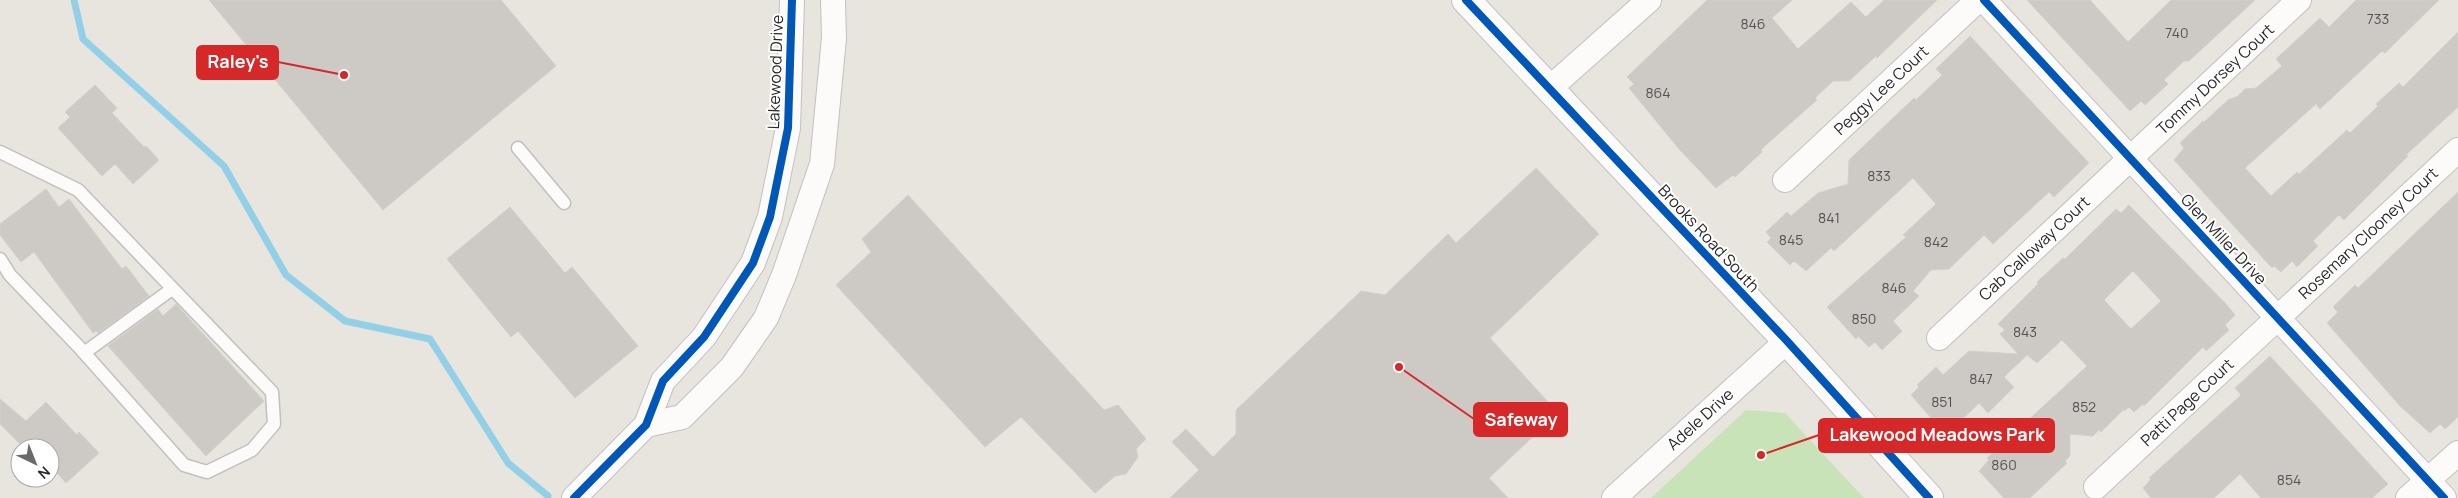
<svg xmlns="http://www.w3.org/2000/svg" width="2458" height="498" viewBox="0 0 2458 498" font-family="Manrope,sans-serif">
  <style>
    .green { fill: #c9e3b8 }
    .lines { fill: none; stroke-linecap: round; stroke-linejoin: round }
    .stream { stroke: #93d0e8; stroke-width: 7 }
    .building { fill: #cdcac5; stroke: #d3d0cb; fill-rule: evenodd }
    .service-casing { stroke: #c2c0c0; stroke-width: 15 }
    .minor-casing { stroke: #c2c0c0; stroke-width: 26 }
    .tertiary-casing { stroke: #c2c0c0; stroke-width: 30 }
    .service { stroke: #fcfbfa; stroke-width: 12 }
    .minor { stroke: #fcfbfa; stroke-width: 24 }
    .tertiary { stroke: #fcfbfa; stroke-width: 28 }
    .cycleway-casing { stroke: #fff; stroke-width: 11 }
    .cycleway { stroke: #0057b8; stroke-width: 8 }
    .labels { text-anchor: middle; stroke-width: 4; stroke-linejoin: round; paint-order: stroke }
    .number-label { font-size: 14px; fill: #545352 }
    .street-label { font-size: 16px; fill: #292929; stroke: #fff }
    .leader { fill: none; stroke: #d62828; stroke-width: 2 }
    .callout-dot { fill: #d62828; stroke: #fff; stroke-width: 2 }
    .callout { fill: #d62828; stroke: #d62828; stroke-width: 2 }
    .callout-label { font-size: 18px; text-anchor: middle; font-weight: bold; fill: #fff }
  </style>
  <rect width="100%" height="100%" fill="#e8e4de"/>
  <!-- green -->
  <path class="green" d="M1746,410L1785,413L1864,498H1651Z"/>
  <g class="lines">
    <!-- stream -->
    <path class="stream" d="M74,0L83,39L224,166L286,275L345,321L430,339L508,463L548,496"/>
  </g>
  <!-- building -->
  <path class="building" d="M209,0H501L556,66L383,210Z
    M1707,0H1792L1772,18L1798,49L1851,2L1866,17L1884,0H1937L1877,58L1876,56L1849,81H1833L1815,98L1817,100L1767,144L1761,150L1762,152L1735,177L1733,175L1716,188L1679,149L1629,88L1634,84L1627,77Z
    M2027,0H2090L2128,42L2171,0H2255L2189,61H2184L2164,80L2168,84L2145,105L2141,101L2130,111Z
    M2356,0H2439L2385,53L2382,51L2320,109L2316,104L2245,168L2271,196L2297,172L2299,174L2347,130L2350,133L2378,106L2376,104L2399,83L2403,87L2458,32V107L2406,155L2408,156L2344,220L2339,215L2313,241L2318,246L2297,267L2292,261L2281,272L2274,266L2272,268L2174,160L2184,148L2180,143L2203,121L2204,122L2228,100L2238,96L2245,89L2256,88L2282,66L2276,59L2320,18L2329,27Z
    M1970,36L2089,163L2054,197L2049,192L1993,244L1984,235L1949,269L1931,270L1913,291L1919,296L1893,321L1902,331L1882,350L1875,342L1869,347L1858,336L1856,339L1827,307L1906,237L1903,235L1936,204L1913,178L1834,251L1831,248L1806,271L1794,261L1790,265L1767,242L1771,238L1766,232L1787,212L1791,216L1818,193L1848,184L1849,160L1914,98L1916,100L1942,75L1936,69Z
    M95,85L117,108L112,113L144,147L146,146L159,160L133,184L115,164L102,176L58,128L70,117L65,112Z
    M1536,168L1599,234L1490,338L1558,413L1489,478L1508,498H1170L1199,470L1172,442L1186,429L1213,457L1236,434V410L1361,291L1385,295L1448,234L1456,243Z
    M46,189L59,207L69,199L122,269L126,266L149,296L98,333L96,331L93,333L34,252L21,262L0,235V224Z
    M2458,192V417L2445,429L2440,424L2430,433L2400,406L2327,323L2338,312L2333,307L2355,285L2358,288Z
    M908,195L1104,410L1118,405L1146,439L1136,449L1138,457L1126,474L1115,476L1095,493L1021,417L985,447L836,285L871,252L862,239Z
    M2129,205L2227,305L2235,315L2225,325L2229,330L2206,351L2203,347L2144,406L2143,404L2134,412L2129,407L2124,411L2123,410L2101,432L2099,430L2093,436L2070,434V456L2065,461L2067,463L2030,498H2004L1979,471L1989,460L1987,458L2087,366L2062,340L2037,363L2027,355L2004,377L2014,387L1988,413L1979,403L1946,435L1911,395L1919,387L1917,385L1936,367L1943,375L1969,351L2018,354L2000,334L2005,330L1998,324L2038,284L2037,282L2063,258L2065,259L2116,209L2121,213ZM2133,271L2161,301L2131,329L2104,300Z
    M510,207L565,273L572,267L638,346L575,398L518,331L511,337L447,259Z
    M176,304L264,401L206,456L108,346L158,309L163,316Z
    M2270,356L2388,484L2372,498H2261L2240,474L2214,498H2151L2143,488L2151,479L2149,478L2241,395L2235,388Z
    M0,399L26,421L46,402L77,435L79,432L99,453L66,483L50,465V448H24L0,424Z"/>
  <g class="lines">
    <!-- service casing -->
    <g class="service-casing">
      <path id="service" d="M518,148L564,203
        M0,152L78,190L272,392L274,424L252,450L207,472L184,465L79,347L10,275L0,259
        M84,353L172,289"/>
    </g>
    <!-- minor casing -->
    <g class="minor-casing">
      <path id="minor" d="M1984,0L2444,498
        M1549,89L1649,0
        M1785,180L1978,0
        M1939,338L2299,0
        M646,425L682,417L732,367L766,318L784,275L822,164L834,38L833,0
        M2096,487L2458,150
        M574,498L646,425L663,381L704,337L753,263L770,217L788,128L792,0
        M1614,498L1787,341
        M2408,498L2458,453"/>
    </g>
    <!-- tertiary casing -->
    <g class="tertiary-casing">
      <path id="tertiary" d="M1466,0L1787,341L1929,498"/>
    </g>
    <!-- service -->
    <use href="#service" class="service"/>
    <!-- minor -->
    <use href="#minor" class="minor"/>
    <!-- tertiary -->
    <use href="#tertiary" class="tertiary"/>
    <!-- cycleway casing -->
    <g class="cycleway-casing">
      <path id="cycleway" d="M1466,0L1787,341L1929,498
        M1984,0L2444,498
        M574,498L646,425L663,381L704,337L753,263L770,217L788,128L792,0"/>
    </g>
    <!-- cycleway -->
    <use href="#cycleway" class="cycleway"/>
  </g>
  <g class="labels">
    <!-- number labels -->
    <g class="number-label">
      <text x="2378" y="24">733</text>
      <text x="1753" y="29">846</text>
      <text x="2177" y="38">740</text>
      <text x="1658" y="98">864</text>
      <text x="1879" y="181">833</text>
      <text x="1829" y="223">841</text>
      <text x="1791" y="245">845</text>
      <text x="1936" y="247">842</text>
      <text x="1894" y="293">846</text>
      <text x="1864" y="324">850</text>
      <text x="2025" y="337">843</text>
      <text x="1981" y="384">847</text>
      <text x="1942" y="407">851</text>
      <text x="2084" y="412">852</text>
      <text x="2004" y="470">860</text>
      <text x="2289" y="485">854</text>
    </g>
    <!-- street labels -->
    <g class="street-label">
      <text transform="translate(775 72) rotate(-88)" y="6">Lakewood Drive</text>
      <text transform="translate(2215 79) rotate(-43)" y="6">Tommy Dorsey Court</text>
      <text transform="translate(1881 90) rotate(-43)" y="6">Peggy Lee Court</text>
      <text transform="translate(2368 233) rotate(-43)" y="6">Rosemary Clooney Court</text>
      <text transform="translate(1709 238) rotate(47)" y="6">Brooks Road South</text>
      <text transform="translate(2224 239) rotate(47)" y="6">Glen Miller Drive</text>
      <text transform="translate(2034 248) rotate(-43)" y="6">Cab Calloway Court</text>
      <text transform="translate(2187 402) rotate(-43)" y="6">Patti Page Court</text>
      <text transform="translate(1700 419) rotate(-42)" y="6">Adele Drive</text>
    </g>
  </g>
  <!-- callouts -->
  <path class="leader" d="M344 75L278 62M1399 367L1474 419M1761 455L1819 435"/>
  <g class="callout-dot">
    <circle cx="344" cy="75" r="5"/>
    <circle cx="1399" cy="367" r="5"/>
    <circle cx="1761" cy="455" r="5"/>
  </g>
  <g class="callout">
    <rect x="197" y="46" width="81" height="33" rx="5"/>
    <rect x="1474" y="403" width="93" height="33" rx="5"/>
    <rect x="1819" y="419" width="235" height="33" rx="5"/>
  </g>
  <g class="callout-label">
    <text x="238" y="68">Raley's</text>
    <text x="1521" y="426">Safeway</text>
    <text x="1937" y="441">Lakewood Meadows Park</text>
  </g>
  <!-- north arrow -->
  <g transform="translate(35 463) rotate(137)"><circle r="24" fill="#ffffff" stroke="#a9a9a9"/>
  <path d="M0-4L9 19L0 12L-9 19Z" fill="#6c6a68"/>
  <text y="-8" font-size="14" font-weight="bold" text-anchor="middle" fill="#292929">N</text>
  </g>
</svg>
